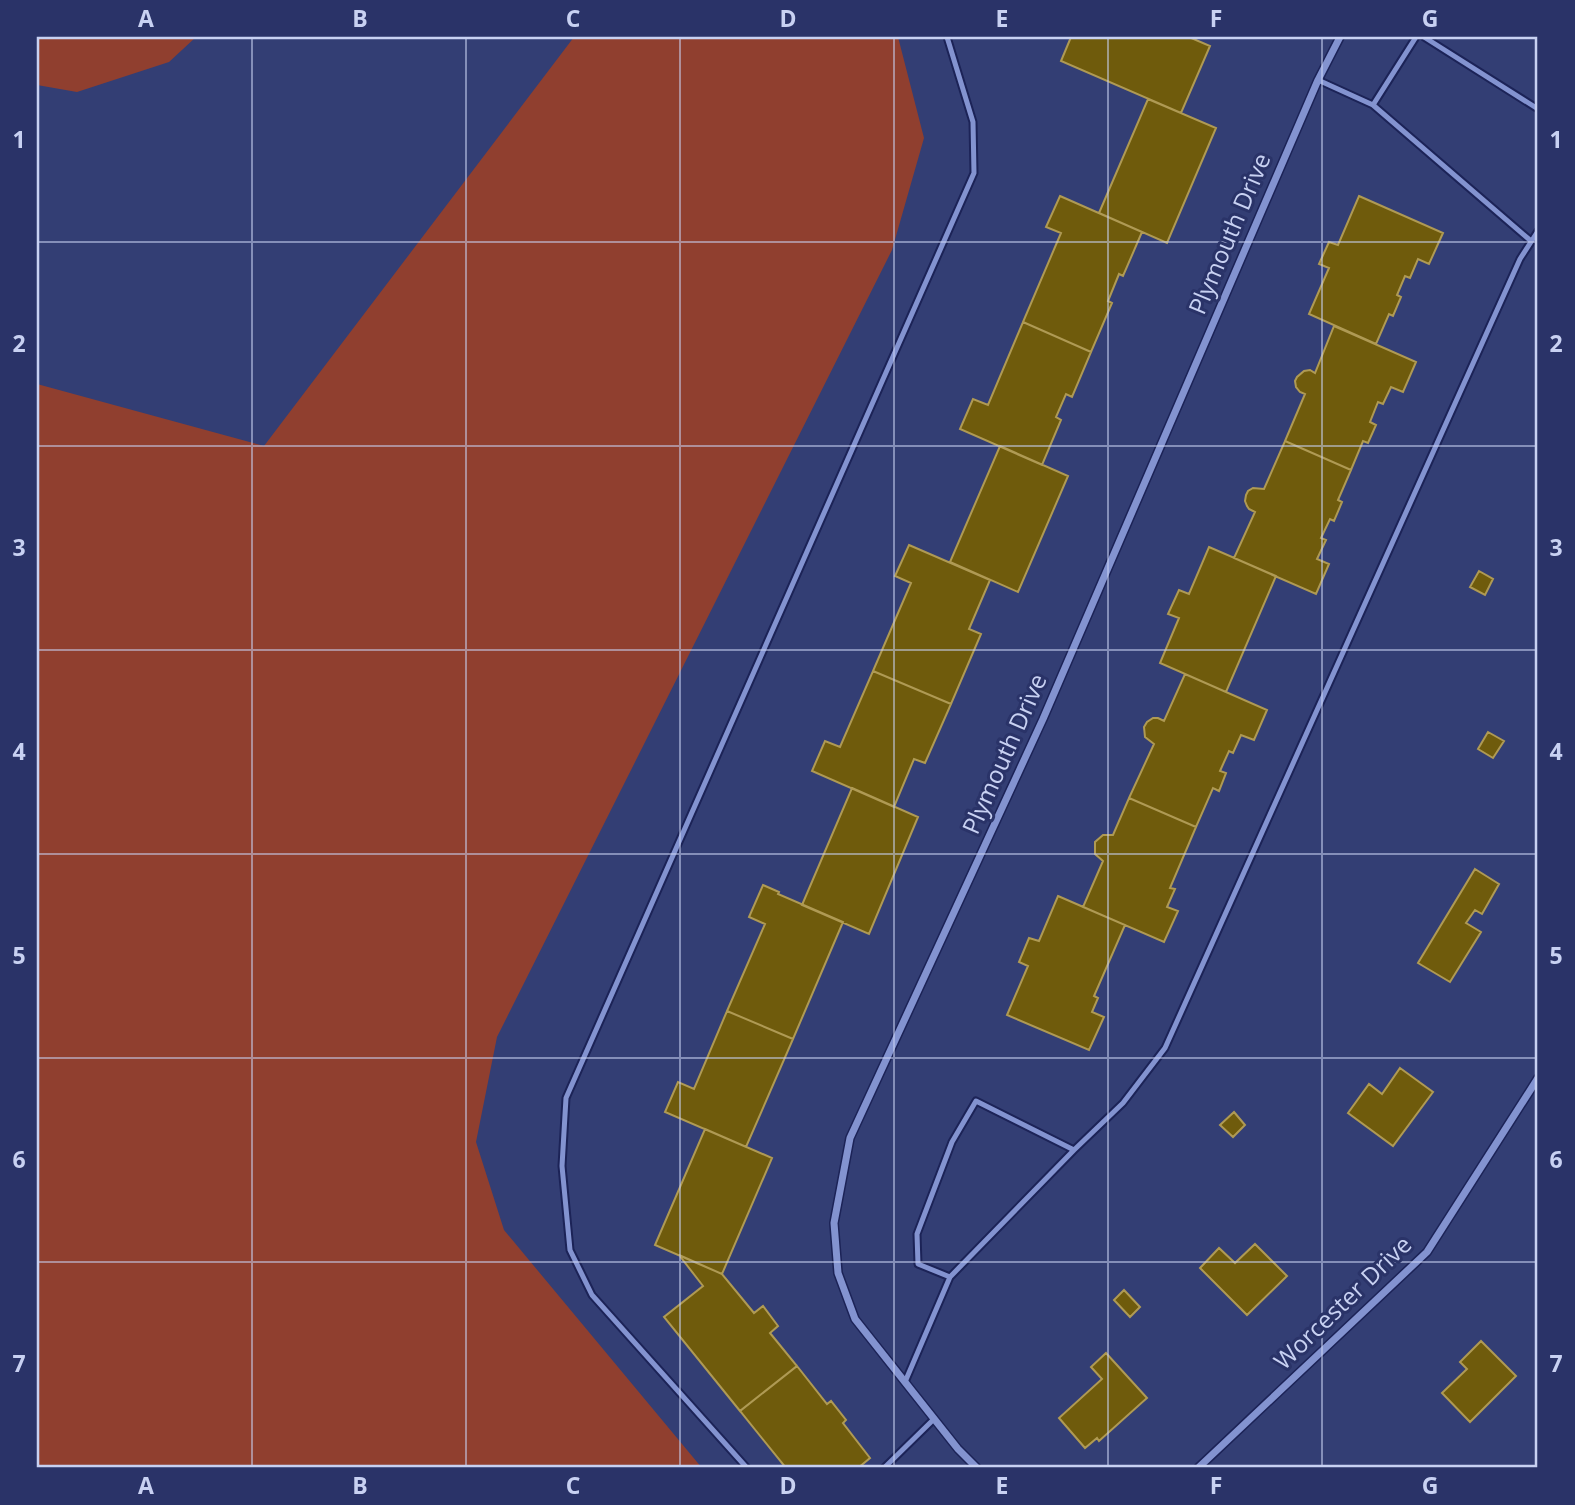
<svg xmlns="http://www.w3.org/2000/svg" width="1575" height="1505" viewBox="0 0 1575 1505" font-family="'Open Sans',sans-serif">
  <style>
    .green { fill: #903f2f }
    .building { fill: #6f5b0c; stroke: #af9a54; stroke-width: 2 }
    .lines { fill: none; stroke-linecap: round; stroke-linejoin: round }
    .service-casing { stroke: #1c2357; stroke-width: 9 }
    .minor-casing { stroke: #1c2357; stroke-width: 10 }
    .service { stroke: #8393d0; stroke-width: 5 }
    .minor { stroke: #8393d0; stroke-width: 7 }
    .grid { fill: none; stroke: #c8d1f2; stroke-width: 2; stroke-opacity: 0.55 }
    .labels { text-anchor: middle; stroke-width: 6; stroke-linejoin: round; paint-order: stroke }
    .street-label { font-size: 24px; fill: #c8d1f2; stroke: #2a3368 }
    .neatline { fill: none; stroke: #c8d1f2; stroke-width: 2.5 }
    .grid-label { font-size: 23px; text-anchor: middle; font-weight: bold; fill: #c8d1f2 }
  </style>
  <rect width="100%" height="100%" fill="#333e74"/>
  <!-- green -->
  <path class="green" d="M37,37H196L169,62L77,92L37,85Z
    M574,37H898L924,138L892,250L497,1037L476,1142L504,1230L702,1468H37V384L264,446Z"/>
  <!-- building -->
  <path class="building" d="M1071,37H1189L1210,46L1181,113L1061,61Z
    M1148,99L1216,128L1167,243L1099,213Z
    M1060,196L1142,232L1123,276L1119,274L1108,301L1112,303L1091,352L1023,322L1061,233L1046,227Z
    M1359,196L1443,233L1429,264L1418,259L1410,278L1405,276L1397,295L1401,297L1393,316L1389,314L1376,344L1309,314L1329,268L1319,264L1329,242L1338,245Z
    M1023,322L1091,352L1072,397L1066,394L1056,417L1061,420L1042,465L960,429L973,399L988,405Z
    M1334,326L1416,362L1403,392L1391,387L1383,404L1378,402L1370,422L1376,425L1368,443L1363,441L1351,470L1285,441L1305,394L1300,392L1296,387L1295,381L1297,377L1304,371L1310,370L1315,373Z
    M1285,441L1351,470L1338,500L1342,502L1334,521L1330,519L1321,538L1326,540L1317,559L1329,564L1316,594L1234,558L1255,512L1249,509L1247,506L1245,501L1246,495L1248,491L1253,488L1264,489Z
    M1000,446L1068,476L1018,592L950,562Z
    M909,545L990,580L969,629L981,634L951,704L873,671L911,583L895,576Z
    M1209,547L1276,576L1226,692L1160,663L1179,618L1168,614L1179,590L1189,594Z
    M1479,571L1493,579L1485,595L1470,587Z
    M873,671L951,704L925,763L914,759L894,807L812,771L825,741L840,747Z
    M1185,674L1267,710L1254,740L1241,735L1233,753L1229,751L1220,771L1226,773L1219,791L1213,788L1196,827L1129,798L1154,744L1145,737L1144,727L1147,722L1153,718H1158L1164,721Z
    M1488,732L1504,741L1493,758L1478,749Z
    M852,788L918,817L869,934L802,905Z
    M1129,798L1196,827L1170,888L1175,889L1167,907L1178,911L1164,942L1083,907L1103,861L1095,854V842L1103,835H1113Z
    M1475,869L1499,884L1482,914L1475,910L1466,923L1481,932L1450,982L1418,963Z
    M763,885L779,892L778,894L843,922L793,1039L727,1011L765,924L749,917Z
    M1058,896L1125,925L1094,996L1098,998L1092,1012L1104,1017L1089,1050L1007,1015L1028,966L1019,962L1029,938L1039,941Z
    M727,1011L793,1039L746,1147L665,1112L678,1082L694,1089Z
    M1400,1068L1433,1092L1393,1146L1348,1113L1369,1084L1382,1094Z
    M1234,1112L1245,1125L1233,1137L1220,1125Z
    M705,1129L772,1158L722,1274L655,1245Z
    M1255,1244L1287,1276L1247,1315L1200,1268L1219,1248L1235,1263Z
    M679,1255L722,1274L754,1313L763,1306L778,1326L770,1333L797,1366L740,1411L664,1317L703,1286Z
    M1124,1290L1140,1307L1130,1317L1114,1300Z
    M1481,1341L1516,1376L1470,1422L1442,1393L1467,1369L1460,1362Z
    M1106,1353L1147,1398L1099,1441L1097,1438L1085,1448L1059,1418L1102,1379L1091,1367Z
    M797,1366L827,1404L831,1401L846,1420L843,1423L870,1458L858,1468H786L740,1411Z"/>
  <g class="lines">
    <!-- service casing -->
    <g class="service-casing">
      <path id="service" d="M1424,37L1538,109
        M1318,80L1373,105L1416,37
        M1373,105L1531,241
        M1074,1150L1123,1103L1165,1048L1520,259L1538,231
        M905,1382L950,1277L918,1264L917,1234L952,1142L976,1101L1074,1150L950,1277
        M747,1468L592,1295L570,1250L562,1166L566,1098L974,173L973,122L947,37
        M884,1468L934,1419"/>
    </g>
    <!-- minor casing -->
    <g class="minor-casing">
      <path id="minor" d="M977,1468L958,1449L855,1319L838,1273L834,1223L850,1138L1043,719L1318,80L1340,37
        M1198,1468L1427,1252L1538,1078"/>
    </g>
    <!-- service -->
    <use href="#service" class="service"/>
    <!-- minor -->
    <use href="#minor" class="minor"/>
  </g>
  <!-- grid -->
  <path class="grid" d="M252,37V1468M466,37V1468M680,37V1468M894,37V1468M1108,37V1468M1322,37V1468M37,242H1538M37,446H1538M37,650H1538M37,854H1538M37,1058H1538M37,1262H1538"/>
  <g class="labels">
    <!-- street labels -->
    <g class="street-label">
      <text transform="translate(1230 234) rotate(-67)" y="8">Plymouth Drive</text>
      <text transform="translate(1005 754) rotate(-66)" y="8">Plymouth Drive</text>
      <text transform="translate(1343 1303) rotate(-44)" y="8">Worcester Drive</text>
    </g>
  </g>
  <!-- border -->
  <rect width="1575" height="1505" fill="none" stroke="#2a3368" stroke-width="77"/>
  <rect x="38" y="38" width="1498" height="1428" class="neatline"/>
  <g class="grid-label">
    <text x="146" y="27">A</text>
    <text x="360" y="27">B</text>
    <text x="573" y="27">C</text>
    <text x="788" y="27">D</text>
    <text x="1002" y="27">E</text>
    <text x="1216" y="27">F</text>
    <text x="1430" y="27">G</text>
    <text x="19" y="148">1</text>
    <text x="1556" y="148">1</text>
    <text x="19" y="352">2</text>
    <text x="1556" y="352">2</text>
    <text x="19" y="556">3</text>
    <text x="1556" y="556">3</text>
    <text x="19" y="760">4</text>
    <text x="1556" y="760">4</text>
    <text x="19" y="964">5</text>
    <text x="1556" y="964">5</text>
    <text x="19" y="1168">6</text>
    <text x="1556" y="1168">6</text>
    <text x="19" y="1372">7</text>
    <text x="1556" y="1372">7</text>
    <text x="146" y="1494">A</text>
    <text x="360" y="1494">B</text>
    <text x="573" y="1494">C</text>
    <text x="788" y="1494">D</text>
    <text x="1002" y="1494">E</text>
    <text x="1216" y="1494">F</text>
    <text x="1430" y="1494">G</text>
  </g>
</svg>
